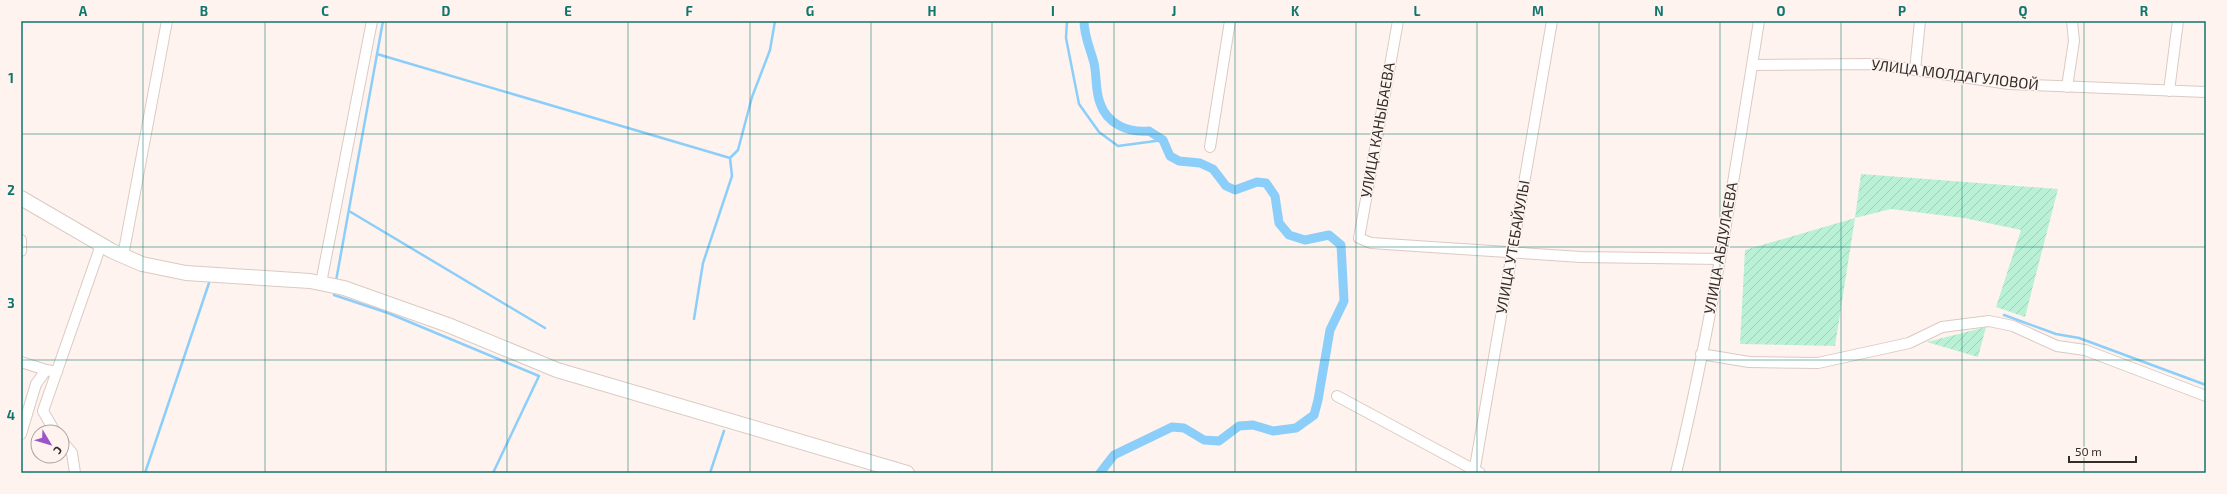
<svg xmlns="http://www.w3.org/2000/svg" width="2227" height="494" viewBox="0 0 2227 494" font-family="'Exo 2',sans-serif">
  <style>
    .garden { fill: url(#garden-furrows) }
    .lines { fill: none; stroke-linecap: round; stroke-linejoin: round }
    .stream { stroke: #8ccefa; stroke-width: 2.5 }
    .canal { stroke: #8ccefa; stroke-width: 9 }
    .minor-casing { stroke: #dbcac2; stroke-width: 12 }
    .secondary-casing { stroke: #dbcac2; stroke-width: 16 }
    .minor { stroke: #fff; stroke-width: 10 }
    .secondary { stroke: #fff; stroke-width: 14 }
    .grid { fill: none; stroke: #0f766e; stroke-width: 1; stroke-opacity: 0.55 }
    .labels { text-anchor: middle; stroke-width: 3; stroke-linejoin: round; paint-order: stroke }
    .street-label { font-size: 15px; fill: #332d2a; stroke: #fef3ee }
    .neatline { fill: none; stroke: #0f766e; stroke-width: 1.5 }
    .grid-label { font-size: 13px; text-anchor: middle; font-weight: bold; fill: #0f766e }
  </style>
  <defs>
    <pattern id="garden-furrows" width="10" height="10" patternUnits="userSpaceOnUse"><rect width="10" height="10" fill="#baf0d6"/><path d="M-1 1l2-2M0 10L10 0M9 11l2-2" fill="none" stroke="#a0ceb8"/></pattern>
  </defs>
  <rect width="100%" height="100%" fill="#fef3ee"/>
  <!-- garden -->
  <path class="garden" d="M1861,174L2058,189L2025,317L1996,307L2021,230L1964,218L1891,209L1855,218L1835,346L1740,344L1745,250L1855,218Z
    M1986,327L1978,357L1927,342Z"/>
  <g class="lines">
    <!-- stream -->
    <path class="stream" d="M1067,21L1066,38L1079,104L1099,132L1118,146L1163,140
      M377,54L730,158L738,150L752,97L770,50L775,21
      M349,211L545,328
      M336,281L383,21
      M335,290L334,295L388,313L539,376L493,473
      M2004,315L2056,334L2079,338L2206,385
      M694,319L703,263L732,176L730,158
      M145,473L209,283
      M710,473L724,431"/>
    <!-- canal -->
    <path class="canal" d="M1084,21C1084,36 1090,48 1094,63C1097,76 1095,90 1100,103C1107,124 1128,133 1149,131L1163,140L1170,156L1179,161L1200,163L1213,169L1226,186L1235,190L1257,182L1266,183L1275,196L1279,223L1289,235L1305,240L1329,235L1341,245L1344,301L1330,330L1318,400L1314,415L1296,428L1273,431L1253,425L1239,426L1219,441L1204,440L1184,428L1172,427L1114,455L1100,473"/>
    <!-- minor casing -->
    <g class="minor-casing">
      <path id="minor" d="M1398,21L1359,238L1371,243L1581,257L1720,259
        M1752,65L1876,64L2009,84L2206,92
        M1915,70L1920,21
        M2067,87L2074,41L2072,21
        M2169,91L2178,21
        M1210,147L1230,21
        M21,240V251
        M123,256L167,21
        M321,283L372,21
        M1701,354L1749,362L1818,363L1909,343L1942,327L1989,321L2013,326L2057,346L2085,350L2206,396
        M21,362L46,370
        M1337,396L1480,473
        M55,432L43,411L101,245
        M21,434L36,384L46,370L57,372
        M62,441L72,453L75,473
        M1474,473L1552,21
        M1676,473C1712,324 1735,172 1759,21"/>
    </g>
    <!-- secondary casing -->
    <g class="secondary-casing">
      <path id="secondary" d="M21,198L112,251L142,264L186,273L310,281L344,288L448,325L557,370L907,473"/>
    </g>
    <!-- minor -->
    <use href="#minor" class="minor"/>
    <!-- secondary -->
    <use href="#secondary" class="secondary"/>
  </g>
  <!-- grid -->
  <path class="grid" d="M143,21V473M265,21V473M386,21V473M507,21V473M628,21V473M750,21V473M871,21V473M992,21V473M1114,21V473M1235,21V473M1356,21V473M1477,21V473M1599,21V473M1720,21V473M1841,21V473M1962,21V473M2084,21V473M21,134H2206M21,247H2206M21,360H2206"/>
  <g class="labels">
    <!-- street labels -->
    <g class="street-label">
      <text transform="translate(1955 75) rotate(7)" y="5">УЛИЦА МОЛДАГУЛОВОЙ</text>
      <text transform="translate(1378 130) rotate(-80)" y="5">УЛИЦА КАНЫБАЕВА</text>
      <text transform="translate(1513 247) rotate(-80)" y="5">УЛИЦА УТЕБАЙУЛЫ</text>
      <text transform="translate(1721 248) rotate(-80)" y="5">УЛИЦА АБДУЛАЕВА</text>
    </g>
  </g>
  <!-- border -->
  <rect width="2227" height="494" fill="none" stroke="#fef3ee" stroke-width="44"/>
  <!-- north arrow -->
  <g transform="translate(50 444) rotate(128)"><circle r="19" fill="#fef3ee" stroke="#ada4a0"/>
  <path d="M0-3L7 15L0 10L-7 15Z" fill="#9c54c7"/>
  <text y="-6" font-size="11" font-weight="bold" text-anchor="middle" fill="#332d2a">С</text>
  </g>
  <!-- scale -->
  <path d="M2069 456v6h67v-6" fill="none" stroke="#332d2a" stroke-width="2"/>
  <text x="2075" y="456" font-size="12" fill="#332d2a" stroke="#fef3ee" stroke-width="3" paint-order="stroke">50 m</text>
  <rect x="22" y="22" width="2183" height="450" class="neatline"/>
  <g class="grid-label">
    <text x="83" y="16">A</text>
    <text x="204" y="16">B</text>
    <text x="325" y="16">C</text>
    <text x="446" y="16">D</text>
    <text x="568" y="16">E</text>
    <text x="689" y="16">F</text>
    <text x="810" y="16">G</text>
    <text x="932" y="16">H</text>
    <text x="1053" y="16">I</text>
    <text x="1174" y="16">J</text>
    <text x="1295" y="16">K</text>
    <text x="1417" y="16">L</text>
    <text x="1538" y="16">M</text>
    <text x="1659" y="16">N</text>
    <text x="1781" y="16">O</text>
    <text x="1902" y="16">P</text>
    <text x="2023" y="16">Q</text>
    <text x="2144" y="16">R</text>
    <text x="11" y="83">1</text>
    <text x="11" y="195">2</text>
    <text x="11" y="308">3</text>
    <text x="11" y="420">4</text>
  </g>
</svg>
